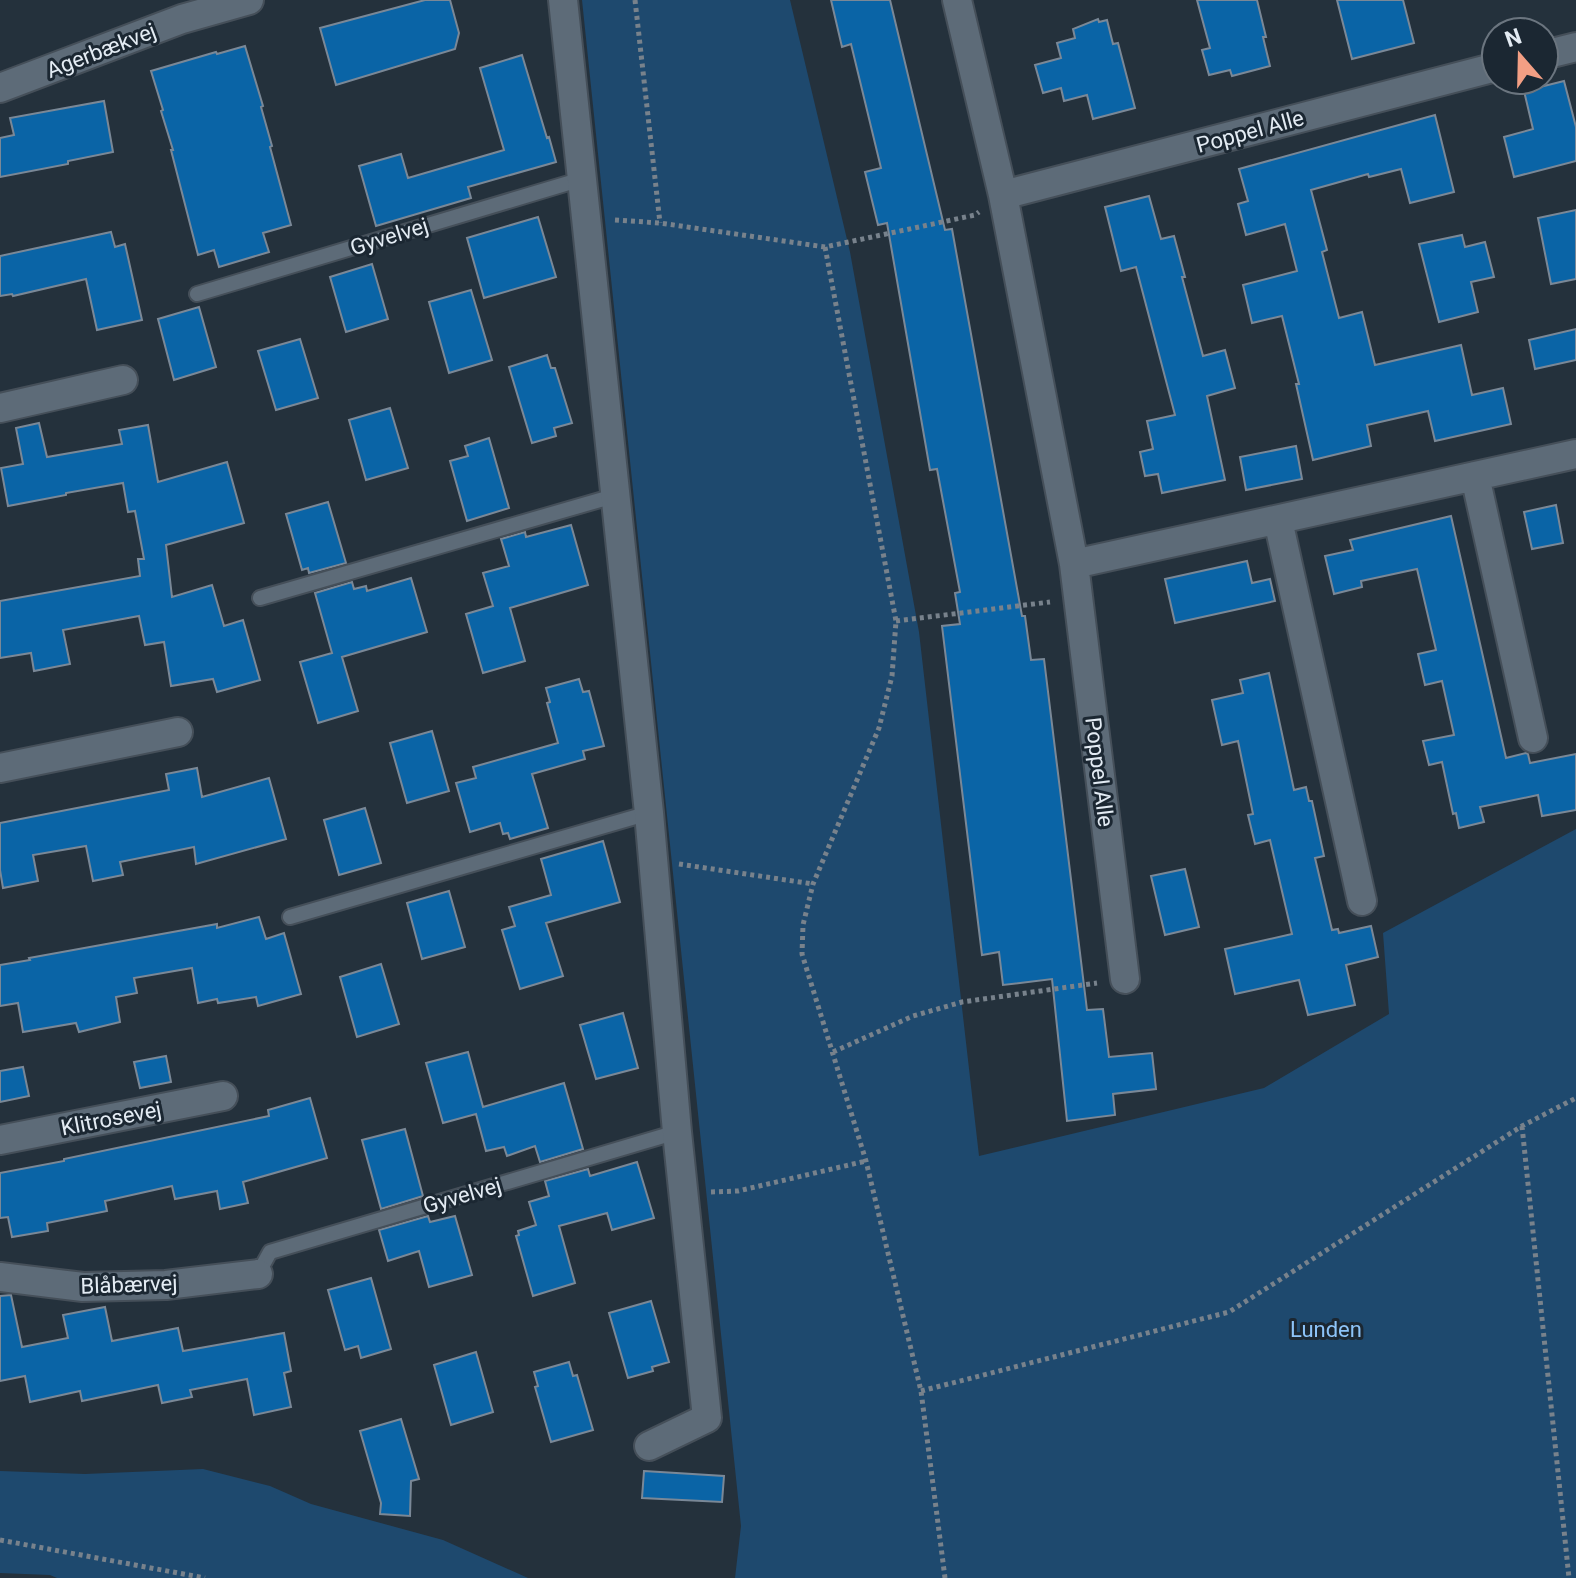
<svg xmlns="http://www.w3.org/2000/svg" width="1576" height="1578" viewBox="0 0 1576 1578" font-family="Roboto,sans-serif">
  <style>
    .green { fill: #1e496e }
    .building { fill: #0a64a6; stroke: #7a8897; stroke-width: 2 }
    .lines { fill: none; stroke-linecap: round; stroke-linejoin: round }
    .service-casing { stroke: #454f59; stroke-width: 18 }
    .minor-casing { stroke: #454f59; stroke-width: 32 }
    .path { stroke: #78828c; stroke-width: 5; stroke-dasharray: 4 4; stroke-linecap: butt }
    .service { stroke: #5d6b78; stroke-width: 14 }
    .minor { stroke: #5d6b78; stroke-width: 28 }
    .labels { text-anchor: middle; stroke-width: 6; stroke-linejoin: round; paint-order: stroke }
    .street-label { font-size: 22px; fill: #e3ebf3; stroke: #1b2732 }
    .park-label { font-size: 22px; fill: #8dc4f9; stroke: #1b2732 }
  </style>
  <rect width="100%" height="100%" fill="#24313c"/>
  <!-- green -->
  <path class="green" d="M582,0H790L850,252L919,632L979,1156L1264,1088L1389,1014L1383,933L1576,829V1578H735L741,1526Z
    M203,1469L270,1486L311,1504L443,1540L528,1578H57L50,1575L0,1573V1471L85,1474Z"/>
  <!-- building -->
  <path class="building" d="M425,0H450L459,33L455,49L336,85L320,28Z
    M831,0H890L945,230L952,229L1022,616H1025L1031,660L1044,659L1087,1010L1103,1009L1109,1057L1152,1053L1156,1089L1113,1094L1115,1115L1067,1121L1052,979L1003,985L999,952L982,955L942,626L960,624L955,593L960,592L937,469L930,470L887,223L878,225L865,172L881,168L851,44L842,47Z
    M1197,0H1257L1266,37H1263L1270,66L1232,76L1230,70L1209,75L1202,50L1210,48Z
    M1337,0H1403L1414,43L1352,59Z
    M1098,19L1099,22L1107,20L1113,44L1118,43L1135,108L1093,119L1087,95L1064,101L1061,88L1043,93L1035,65L1061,58L1057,43L1075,38L1073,29Z
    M245,46L263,106L261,107L272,146L270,147L291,225L263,233L269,252L219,267L214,250L198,255L171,150H173L161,111L163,110L151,71L216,52L217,54Z
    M522,55L547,138L549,137L556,162L468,187L471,198L376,226L359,166L401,154L408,178L504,150L480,68Z
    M1564,81L1576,127V161L1514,177L1504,137L1533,129L1524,91Z
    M104,101L113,152L68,161V164L0,177V138L14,135L10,118Z
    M1435,115L1454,192L1410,203L1401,169L1369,177L1368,174L1311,190L1327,250L1322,252L1339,318L1362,312L1375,365L1461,345L1472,395L1503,388L1511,424L1435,441L1428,411L1367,425L1371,446L1313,460L1296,384H1299L1282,316L1252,323L1243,285L1297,271L1285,224L1246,235L1238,204L1248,201L1239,169Z
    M1149,196L1161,239L1174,236L1185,277H1182L1203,356L1225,350L1235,388L1207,396L1225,480L1162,493L1158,474L1145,476L1140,452L1153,449L1147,421L1175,415L1136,267L1121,271L1105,207Z
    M1576,210V279L1551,284L1538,218Z
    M538,217L556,277L484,298L467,238Z
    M111,232L115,247L125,244L142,320L97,330L86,279L13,296L12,294L0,296V256Z
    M1462,235L1465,247L1485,242L1494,277L1471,282L1478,312L1439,322L1419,244Z
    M372,264L388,319L346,332L330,277Z
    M471,290L492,360L449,373L429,302Z
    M199,307L216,367L174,380L158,319Z
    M1576,329V360L1535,369L1529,340Z
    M300,339L318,398L276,410L258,351Z
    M547,355L551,368H555L572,423L554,428L556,436L532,443L509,367Z
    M390,408L408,468L366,480L349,420Z
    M39,423L47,457L122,444L119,430L148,425L158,482L227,462L244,523L166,545L172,597L212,585L224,626L243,620L260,680L217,692L213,679L171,686L164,642L145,645L139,616L63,630L70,664L34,671L31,653L0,658V601L140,576L138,559H144L135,511L128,512L123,483L66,493V495L8,506L1,468L23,464L16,428Z
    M489,438L509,508L467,521L450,461L468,456L465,446Z
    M1296,446L1302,479L1246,490L1240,457Z
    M328,502L346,563L309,573L308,568L302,570L286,514Z
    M1556,505L1563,543L1532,549L1524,512Z
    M1451,516L1506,758L1526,753L1528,754L1530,763L1576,754V810L1542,816L1538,795L1480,807L1484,822L1459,828L1456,813L1453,814L1442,762L1429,765L1423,741L1454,735L1442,681L1425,685L1418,654L1436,650L1417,569L1361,581L1362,587L1334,594L1325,556L1353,550L1350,540Z
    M571,525L588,585L510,608L525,661L483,673L466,614L493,606L483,573L509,566L501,539L525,532L526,537Z
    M1247,561L1252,583L1270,579L1275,601L1175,623L1165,579Z
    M411,578L427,632L342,657L358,711L318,723L300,662L332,653L315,593L352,582L354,589L366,586L367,591Z
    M1269,673L1294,790L1306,787L1309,801H1312L1324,856L1315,858L1332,930L1338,929L1339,933L1371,926L1378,957L1346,965L1355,1005L1308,1015L1299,980L1235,994L1225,949L1292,934L1270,840L1255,844L1248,815L1253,814L1238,741L1222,745L1212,700L1243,693L1240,680Z
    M579,679L583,692L589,691L604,746L583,751L585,759L532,774L548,828L510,839L508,833L503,834L500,823L470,832L456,783L476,778L473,767L558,743L547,703L550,702L546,688Z
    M432,731L449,791L407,803L390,743Z
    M197,768L202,797L269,778L286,839L196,864L194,847L120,862L123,875L93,881L86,846L33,855L38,881L3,888L0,870V823L169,790L166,774Z
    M365,808L381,863L339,875L324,820Z
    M603,841L620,902L546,923L563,976L520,989L502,930L515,926L509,907L551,895L541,859Z
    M1185,869L1199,927L1165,935L1151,876Z
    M449,891L465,947L422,959L407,903Z
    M259,917L266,939L284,933L301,994L258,1006L256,997L218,1003L217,999L198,1003L192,968L134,978L137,993L116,997L120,1022L79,1032L76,1023L23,1032L18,1003L0,1006V965L30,960L29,958L217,924V928Z
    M381,964L399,1024L357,1037L340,977Z
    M623,1013L638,1068L596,1079L580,1025Z
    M468,1052L483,1107L564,1083L583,1149L540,1162L535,1146L507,1156L504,1147L486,1151L476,1114L443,1123L426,1063Z
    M166,1056L171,1082L140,1088L134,1062Z
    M23,1067L29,1096L0,1102V1071Z
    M310,1098L327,1158L243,1182L248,1203L220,1209L217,1191L175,1199L172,1186L105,1201L107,1211L47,1223L48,1231L12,1237L8,1217L0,1218V1173L64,1161V1159L269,1116L268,1110Z
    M405,1129L423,1196L381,1209L362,1140Z
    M637,1162L654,1218L612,1230L607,1213L559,1226L575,1283L533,1296L516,1236L519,1235L518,1231L536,1225L529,1202L549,1196L545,1181L588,1169L590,1176Z
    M428,1216L430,1222L455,1216L472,1275L429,1287L419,1251L388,1261L379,1230Z
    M371,1278L391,1349L361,1358L358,1346L345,1350L328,1290Z
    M11,1295L22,1347L68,1338L63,1315L105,1307L112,1341L178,1328L183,1351L284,1333L291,1371L284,1373L291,1407L254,1415L247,1379L190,1390L192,1397L162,1403L158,1385L82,1401L80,1391L30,1402L25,1376L0,1381V1296Z
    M651,1301L669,1362L652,1367L653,1371L628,1378L609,1313Z
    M476,1352L493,1412L451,1425L434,1365Z
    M569,1362L573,1376L577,1375L593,1430L551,1442L535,1387L538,1386L534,1372Z
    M401,1419L419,1479L411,1481L410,1516L380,1514L381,1503L360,1431Z
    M644,1471L724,1476L722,1502L642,1498Z"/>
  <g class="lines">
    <!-- service casing -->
    <g class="service-casing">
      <path id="service" d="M197,294L582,179
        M260,598L614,496
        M290,917L649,813
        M258,1274L270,1252L677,1132"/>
    </g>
    <!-- minor casing -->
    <g class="minor-casing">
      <path id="minor" d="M563,0L649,813L677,1132L707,1418L649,1446
        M957,0L1003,195L1074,564L1125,979
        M1544,55L1576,47
        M0,88L182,19L249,0
        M1003,195L1496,67
        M0,408L123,380
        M1475,476L1533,738
        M1278,520L1362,901
        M1074,564L1576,454
        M0,768L178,732
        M0,1140L223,1096
        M0,1277L83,1287L166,1285L258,1274"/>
    </g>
    <!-- path -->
    <path class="path" d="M635,0L660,223
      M615,220L660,223L825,247L975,215L979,212
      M825,247L896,621L892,676L879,728L813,884L803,925L802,954L866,1161L921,1391L945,1578
      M896,621L1050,602
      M679,864L813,884
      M833,1052L913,1016L962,1002L1097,983
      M1522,1126L1569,1578
      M711,1192L738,1191L866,1161
      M921,1391L1229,1312L1522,1126L1576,1098
      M0,1540L205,1578"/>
    <!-- service -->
    <use href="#service" class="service"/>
    <!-- minor -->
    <use href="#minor" class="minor"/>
  </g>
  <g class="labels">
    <!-- street labels -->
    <g class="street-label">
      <text transform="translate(101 50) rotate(-21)" y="8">Agerbækvej</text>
      <text transform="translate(1250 131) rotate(-15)" y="8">Poppel Alle</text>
      <text transform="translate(389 236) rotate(-17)" y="8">Gyvelvej</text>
      <text transform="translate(1100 772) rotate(83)" y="8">Poppel Alle</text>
      <text transform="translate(111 1118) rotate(-11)" y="8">Klitrosevej</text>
      <text transform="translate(462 1195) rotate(-16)" y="8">Gyvelvej</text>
      <text transform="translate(129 1284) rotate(-2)" y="8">Blåbærvej</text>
    </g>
    <!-- park labels -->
    <g class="park-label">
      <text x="1326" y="1337">Lunden</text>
    </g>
  </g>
  <!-- north arrow -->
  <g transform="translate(1520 56) rotate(340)"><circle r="38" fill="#1b2732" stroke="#6b757f" stroke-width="2"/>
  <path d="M0-6L14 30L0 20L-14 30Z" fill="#f39f84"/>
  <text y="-12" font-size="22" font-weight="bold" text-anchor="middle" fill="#e3ebf3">N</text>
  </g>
</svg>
